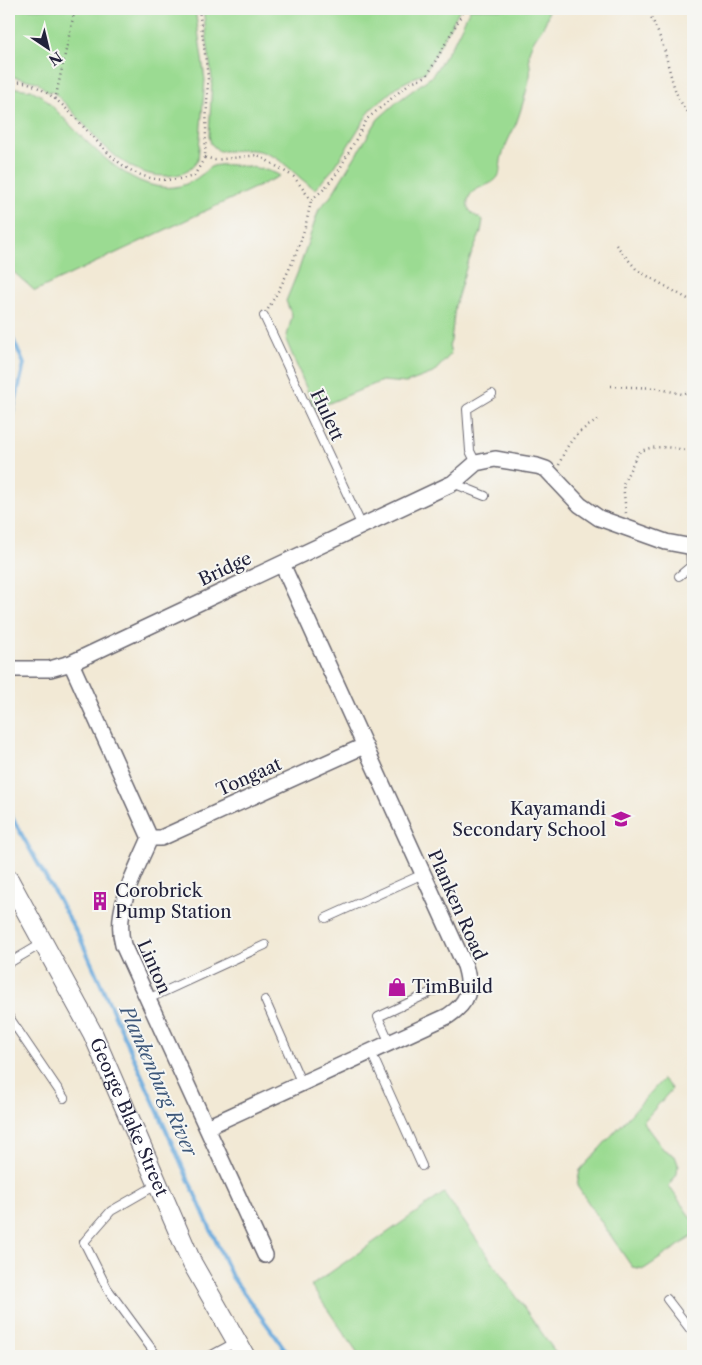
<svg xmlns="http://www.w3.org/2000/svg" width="702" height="1365" viewBox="0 0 702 1365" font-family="'Libre Caslon Text',serif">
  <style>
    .green { fill: #9bdb92; stroke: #5e7e66 }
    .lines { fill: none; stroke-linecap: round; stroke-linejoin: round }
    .stream { stroke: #68a9dc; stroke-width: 4 }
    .service-casing { stroke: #6b6871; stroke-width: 10 }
    .minor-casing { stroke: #6b6871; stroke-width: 18 }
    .tertiary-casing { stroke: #6b6871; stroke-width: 21 }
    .path { stroke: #6b6871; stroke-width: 2.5; stroke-dasharray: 1 4; stroke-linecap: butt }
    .service { stroke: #fff; stroke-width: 8 }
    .minor { stroke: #fff; stroke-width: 15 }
    .tertiary { stroke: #fff; stroke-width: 19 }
    .labels { text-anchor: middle; stroke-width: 4; stroke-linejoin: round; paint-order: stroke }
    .street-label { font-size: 18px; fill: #22223b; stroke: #f6f6f2 }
    .poi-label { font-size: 18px; fill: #22223b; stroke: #f6f6f2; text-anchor: start }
    .water-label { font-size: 19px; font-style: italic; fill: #3e587b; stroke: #f6f6f2 }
  </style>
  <rect width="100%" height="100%" fill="#f6f6f2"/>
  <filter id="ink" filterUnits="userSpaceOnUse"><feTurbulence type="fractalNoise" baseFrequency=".02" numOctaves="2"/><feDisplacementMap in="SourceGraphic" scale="10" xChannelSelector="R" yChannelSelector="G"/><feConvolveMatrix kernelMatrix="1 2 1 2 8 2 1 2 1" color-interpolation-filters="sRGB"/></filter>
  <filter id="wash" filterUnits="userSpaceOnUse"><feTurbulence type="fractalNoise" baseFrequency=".0096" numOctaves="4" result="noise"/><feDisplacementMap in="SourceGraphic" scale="20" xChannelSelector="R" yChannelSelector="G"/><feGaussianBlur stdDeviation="1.12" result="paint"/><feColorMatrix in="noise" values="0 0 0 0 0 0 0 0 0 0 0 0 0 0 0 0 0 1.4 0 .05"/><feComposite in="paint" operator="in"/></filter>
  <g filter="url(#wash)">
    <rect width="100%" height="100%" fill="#f2e9d5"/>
    <!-- green -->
    <path class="green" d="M9,9H195L205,80L198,160C189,173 182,175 166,176C116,177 85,119 52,91L48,92L37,82L9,76Z
      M203,9H460L425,72L398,86L371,109L334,168L315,189C295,177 283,156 259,151C247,148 232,152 219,151L211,144L209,136L212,79Z
      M470,9H548C549,25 537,32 531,46C526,56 532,66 530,76C527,91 521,110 516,124C511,135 505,145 502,156C500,162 501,169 499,175C492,189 471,184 468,201C466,211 475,216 483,220L481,232L467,265L455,306L451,341L449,346L451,354L433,373L406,383L382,381L315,409L286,340L292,316L286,301L299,269L319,209L331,196L378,119L397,102L432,76L454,42Z
      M9,87L31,90L42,96C72,125 113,177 155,186C172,190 188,186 201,175C206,172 207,168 213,166C224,162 271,168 280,176L35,291L9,268Z
      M663,1079L672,1089L643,1122L663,1149L675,1156L678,1164L677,1174L669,1186L693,1221V1236L644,1269L632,1267L577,1186L580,1170Z
      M444,1193L558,1356H360L311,1286Z"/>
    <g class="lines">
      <!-- stream -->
      <path class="stream" d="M9,330L24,364L9,429
        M9,812L81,940L232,1277L290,1356"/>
    </g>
  </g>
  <g filter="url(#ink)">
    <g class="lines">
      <!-- service casing -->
      <g class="service-casing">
        <path id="service" d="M264,316L362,526
          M476,463L470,451L467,409L492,394
          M453,483L485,496
          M690,547L691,566L693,572
          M679,576L691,566
          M326,918L423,874
          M9,963L43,943
          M148,999L265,945
          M265,1000L302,1084
          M9,1017L64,1098
          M390,1043L378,1017L440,988
          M371,1052L422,1166
          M667,1299L693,1333
          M157,1356L107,1288L84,1242L111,1211L158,1184
          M210,1356L236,1342"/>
      </g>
      <!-- minor casing -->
      <g class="minor-casing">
        <path id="minor" d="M71,663L150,838C136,871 113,909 123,945L265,1255
          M9,669H50L71,663L453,483L476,463L495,459L537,466L546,469L580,505L599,518L666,542L693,547
          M150,838H161L364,746
          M207,1127L448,1016C469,1002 472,990 465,966L282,564"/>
      </g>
      <!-- tertiary casing -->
      <g class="tertiary-casing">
        <g id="tertiary">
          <path id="s1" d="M9,880L93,1034L192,1263L245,1356"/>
        </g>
      </g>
      <!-- path -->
      <path class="path" d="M647,9C656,26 664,45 668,65C674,86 676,101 693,117
        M655,9H673
        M9,81C16,82 25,81 31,84C94,112 109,199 194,176L205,157L208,77L199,9
        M55,100L75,9
        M205,157L215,160L258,155L294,177L311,200L323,190L338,172L367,119L411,82L427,76L465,9
        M616,245L637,270L693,302
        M268,309C289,273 304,241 311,200
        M611,386L656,388L682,394L693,391
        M559,465C567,442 578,430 599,420
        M626,513L623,484L638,453C653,443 677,448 693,452"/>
      <!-- service -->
      <use href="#service" class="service"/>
      <!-- minor -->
      <use href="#minor" class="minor"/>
      <!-- tertiary -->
      <use href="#tertiary" class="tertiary"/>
    </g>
  </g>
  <!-- icons -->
  <defs>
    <g id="school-bare" transform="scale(1.5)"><path d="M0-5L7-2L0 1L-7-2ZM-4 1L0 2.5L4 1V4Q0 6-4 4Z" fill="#b5179e" stroke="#f6f6f2" stroke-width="2.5" paint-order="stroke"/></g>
    <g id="building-bare" transform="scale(1.5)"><path d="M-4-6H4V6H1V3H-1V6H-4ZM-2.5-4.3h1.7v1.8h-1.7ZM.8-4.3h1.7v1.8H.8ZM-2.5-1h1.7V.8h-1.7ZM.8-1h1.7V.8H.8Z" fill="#b5179e" stroke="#f6f6f2" stroke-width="2.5" paint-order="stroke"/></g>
    <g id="shop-bare" transform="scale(1.5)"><path d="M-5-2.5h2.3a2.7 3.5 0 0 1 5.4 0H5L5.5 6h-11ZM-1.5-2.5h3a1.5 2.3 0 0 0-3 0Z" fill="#b5179e" stroke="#f6f6f2" stroke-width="2.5" paint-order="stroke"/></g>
  </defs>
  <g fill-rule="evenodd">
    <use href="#school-bare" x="621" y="819"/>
    <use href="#building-bare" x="100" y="901"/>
    <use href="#shop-bare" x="397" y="987"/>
  </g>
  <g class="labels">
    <!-- street labels -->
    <g class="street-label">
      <text transform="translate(327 415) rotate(65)" y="6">Hulett</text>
      <text transform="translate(225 569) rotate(-25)" y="6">Bridge</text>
      <text transform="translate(249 777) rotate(-24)" y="6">Tongaat</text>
      <text transform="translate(457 905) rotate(66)" y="6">Planken Road</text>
      <text transform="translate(154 967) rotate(66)" y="6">Linton</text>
      <text dy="6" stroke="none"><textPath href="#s1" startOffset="266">George Blake Street</textPath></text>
    </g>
    <!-- poi labels -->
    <g class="poi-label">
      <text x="606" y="815" text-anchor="end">Kayamandi<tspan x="606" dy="21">Secondary School</tspan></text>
      <text x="115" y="897">Corobrick<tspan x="115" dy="21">Pump Station</tspan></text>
      <text x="412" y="993">TimBuild</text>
    </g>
    <!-- water labels -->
    <g class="water-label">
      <text transform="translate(159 1081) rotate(66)" y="7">Plankenburg River</text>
    </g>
  </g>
  <!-- margin -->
  <rect width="702" height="1365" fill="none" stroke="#f6f6f2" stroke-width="30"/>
  <!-- north arrow -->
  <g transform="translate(48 48) rotate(145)" stroke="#f6f6f2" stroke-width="4" paint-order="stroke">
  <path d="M0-4L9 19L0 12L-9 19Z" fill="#22223b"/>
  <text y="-8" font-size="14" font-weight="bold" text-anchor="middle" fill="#22223b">N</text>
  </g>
</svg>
